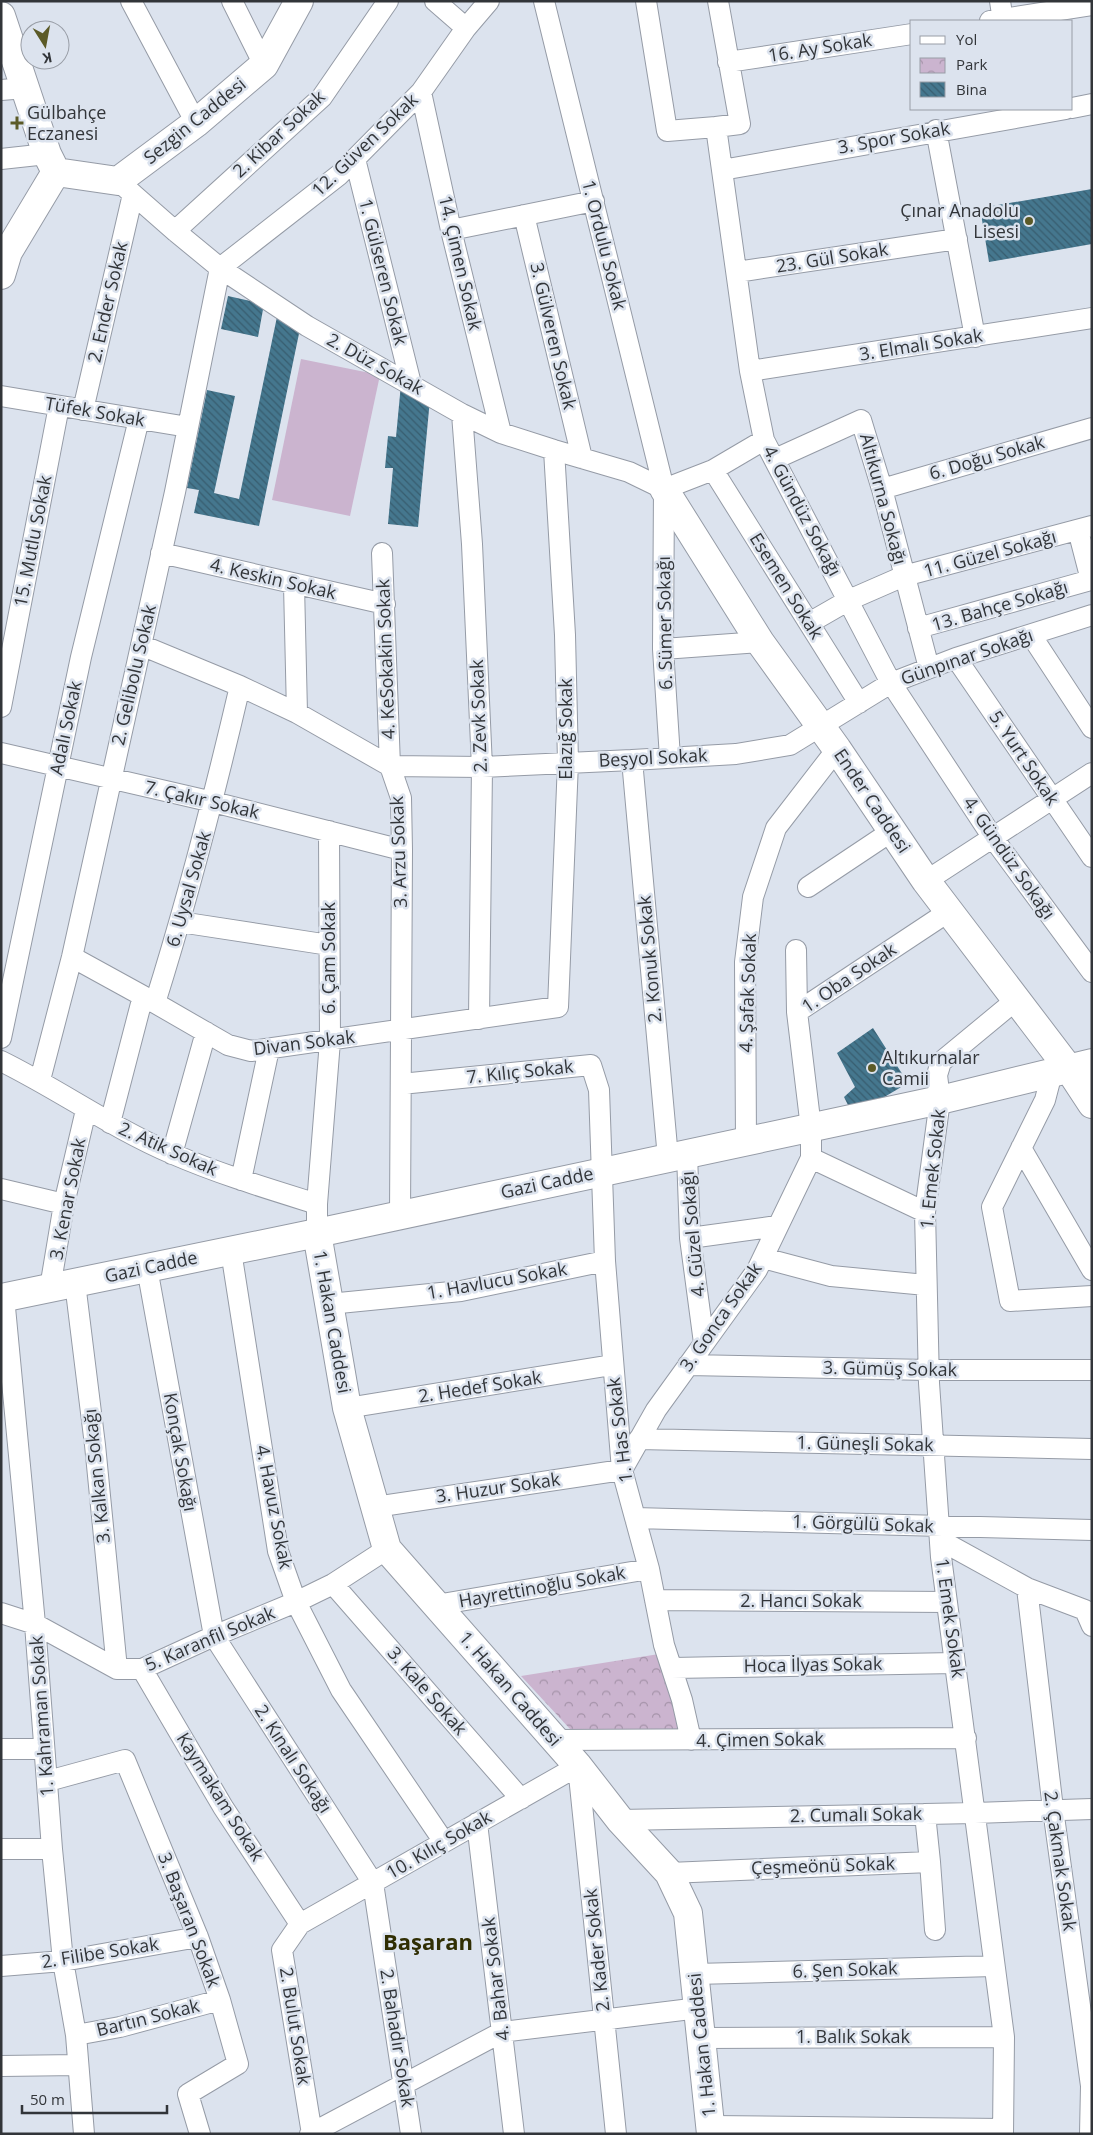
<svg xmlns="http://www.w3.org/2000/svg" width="1093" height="2135" viewBox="0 0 1093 2135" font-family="'Open Sans',sans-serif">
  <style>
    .park { fill: url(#park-crowns) }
    .pitch { fill: #cbb4cf }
    .building { fill: url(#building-back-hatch) }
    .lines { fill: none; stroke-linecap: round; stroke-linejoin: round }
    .street-casing { stroke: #959ba6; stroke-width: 22 }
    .secondary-casing { stroke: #959ba6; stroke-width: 30 }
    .street { stroke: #fff; stroke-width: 20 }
    .secondary { stroke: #fff; stroke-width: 28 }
    .poi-dot { fill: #5b5a27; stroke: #dce3ee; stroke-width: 2 }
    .labels { text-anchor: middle; stroke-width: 5; stroke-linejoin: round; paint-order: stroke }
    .street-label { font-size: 18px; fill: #323539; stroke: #dce3ee }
    .poi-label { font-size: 18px; fill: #323539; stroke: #dce3ee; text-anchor: start }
    .district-label { font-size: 22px; font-weight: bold; fill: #302e03; stroke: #dce3ee }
  </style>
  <defs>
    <pattern id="park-crowns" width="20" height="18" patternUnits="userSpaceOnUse" patternTransform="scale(1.25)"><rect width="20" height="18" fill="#cbb4cf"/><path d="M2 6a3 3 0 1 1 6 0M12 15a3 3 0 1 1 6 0" fill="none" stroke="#a593a9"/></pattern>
    <pattern id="building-back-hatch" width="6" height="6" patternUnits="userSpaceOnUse" patternTransform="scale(1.25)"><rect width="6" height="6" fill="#45778e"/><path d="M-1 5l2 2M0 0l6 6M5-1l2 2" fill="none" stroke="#385d6f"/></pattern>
  </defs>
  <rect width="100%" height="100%" fill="#dce3ee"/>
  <!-- park -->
  <path class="park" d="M659,1654L680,1729H570L521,1676Z"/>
  <!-- pitch -->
  <path class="pitch" d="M301,359L380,375L350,516L272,500Z"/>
  <!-- building -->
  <path class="building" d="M1092,189V244L989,262L980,208Z
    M228,296L264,304L258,337L221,329Z
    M278,312L301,324L259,526L194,513L199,490L187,488L207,390L235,396L214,493L239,499Z
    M401,384L430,399L418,527L388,524L393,468H385L388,436L396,437Z
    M873,1028L908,1083L881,1099L849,1107L844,1097L855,1087L837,1053Z"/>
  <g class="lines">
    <!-- street casing -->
    <g class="street-casing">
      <path id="street" d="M131,1L196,123
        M232,1L264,65
        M435,1L466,28
        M544,1L664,489L663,649L670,758
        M646,1L667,131L716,127
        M718,1L740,124L716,127L750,371L764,440L891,683L993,838L1092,972
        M1000,1L1003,21
        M990,21L1092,5
        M728,62L912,34
        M1,90L26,88
        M421,92L451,230L501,433
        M1072,108L1092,104
        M936,130L975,337
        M1,159L47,154
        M355,159L411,384
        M722,170L1066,109
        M118,181L175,231L220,268L307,326L462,414L501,433L554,450L629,472L664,489
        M524,215L582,458
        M451,230L594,201
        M175,231L322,97L388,1
        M737,272L957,239
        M750,371L1092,318
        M1,396L188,427
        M83,410L133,194
        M462,414L472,544L482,767L479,1019
        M775,459L861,420L882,489L929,668
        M713,470L859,703
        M664,489L713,470L764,440
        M882,489L1092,428
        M161,553L385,604
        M382,553L390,766L482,767L632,760L736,754L790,745L891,683L956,658L1092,615
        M294,585L297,713
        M809,623L849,600L904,576L1092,526
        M918,628L1091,580L1078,530
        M1031,635L1092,728
        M141,645L240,686L297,713L390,766L401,798L402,850L400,1216
        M663,649L760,642
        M956,658L1092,857
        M1,707L59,406
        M1,753L213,802L402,850
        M632,760L668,1158
        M926,881L1092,773
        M808,887L892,831
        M180,922L329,945
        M796,950L797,1012
        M72,957L143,996L228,1045L251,1051L558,1007L568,762L565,635L554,450
        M155,1003C188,898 215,793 240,686
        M1,1038L81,657L139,419
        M1,1061C60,1090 112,1128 173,1154C219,1174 269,1189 317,1204V1233
        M1052,1073L1045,1100L992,1207L1010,1301L1092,1296
        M40,1080L72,957L175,492L220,268L339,175L421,92L466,28L489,1
        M401,1084L591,1065L599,1090L605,1261L622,1470L649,1569L664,1645L682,1700L691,1740
        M110,1123L143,996
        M746,1141L745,962L753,897L776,828L837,749
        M1021,1148L1092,1270
        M172,1154L206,1032
        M687,1154L690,1238L704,1343
        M811,1158L925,1212
        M241,1180L269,1049
        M1,1189L64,1204
        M317,1204L330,1041L329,831
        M690,1238L777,1226
        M231,1251L278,1551L296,1602L341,1690L444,1842
        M763,1258L831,1276L926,1285
        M147,1268L214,1636L373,1883L411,2134
        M75,1283L95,1445L117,1669
        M50,1288L64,1204L86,1110
        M4,1297L35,1624L52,1849L63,1961L76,2035L84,2134
        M329,1304L461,1291L605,1261
        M688,1365L928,1370H1092
        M347,1408L612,1365
        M639,1439L1092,1449
        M375,1507L622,1470L656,1410L757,1270L811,1158V1128L797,1012L948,912
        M635,1518L1092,1530
        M940,1540L1027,1588L1085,1610L1092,1626
        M333,1584L521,1799
        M1027,1588L1053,1809L1091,2086L1090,2134
        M655,1600L947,1602
        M436,1605L649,1569
        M1,1613L35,1624L117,1669H142L214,1636L296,1602L333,1584L387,1549
        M672,1668L955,1663
        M142,1669L223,1807L300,1924
        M555,1740L966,1738
        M1,1749H43
        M48,1781L125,1760L198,1937L220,2000L238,2064L188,2094L200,2134
        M620,1820L975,1813L1092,1809
        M477,1823L514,2134
        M1,1849H52
        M930,1862L935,1930
        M669,1873L930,1862L925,1814
        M1,1966L63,1961L198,1937
        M695,1974L994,1966
        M76,2035L120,2027L220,2000
        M702,2038L1004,2037
        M1,2066L78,2065
        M710,2126L1003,2129
        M310,2134L502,2032L699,2008
        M312,2134L282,1950L300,1924L578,1766L616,2134
        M1003,2134L1004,2037L941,1557L929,1383L925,1212L940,1100L937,1075L941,1062L1016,1000"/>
    </g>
    <!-- secondary casing -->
    <g class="secondary-casing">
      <path id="secondary" d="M1,16L47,154L56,172
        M56,172L118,181L196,123L264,65L299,1
        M1,275L8,252L56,172
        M664,489L760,642L837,749L926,881L1069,1069L1092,1104
        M317,1233L347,1408L387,1549L578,1766L620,1820L669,1873L688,1913L711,2134
        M1,1298L317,1233L940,1100L1092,1063"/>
    </g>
    <!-- street -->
    <use href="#street" class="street"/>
    <!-- secondary -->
    <use href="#secondary" class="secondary"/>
  </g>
  <!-- markers -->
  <g class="poi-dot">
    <path d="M14.5 115.5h5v5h5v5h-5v5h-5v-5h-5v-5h5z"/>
    <circle cx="1029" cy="221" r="5"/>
    <circle cx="872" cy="1068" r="5"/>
  </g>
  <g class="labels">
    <!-- street labels -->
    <g class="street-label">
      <text transform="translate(820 48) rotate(-9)" y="6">16. Ay Sokak</text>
      <text transform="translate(195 121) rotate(-39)" y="6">Sezgin Caddesi</text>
      <text transform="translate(279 134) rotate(-43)" y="6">2. Kibar Sokak</text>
      <text transform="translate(894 138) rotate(-10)" y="6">3. Spor Sokak</text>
      <text transform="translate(365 145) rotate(-44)" y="6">12. Güven Sokak</text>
      <text transform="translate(604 245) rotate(76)" y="6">1. Ordulu Sokak</text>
      <text transform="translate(832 258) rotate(-9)" y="6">23. Gül Sokak</text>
      <text transform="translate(460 263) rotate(77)" y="6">14. Çimen Sokak</text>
      <text transform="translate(383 272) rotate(76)" y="6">1. Gülseren Sokak</text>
      <text transform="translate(108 302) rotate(-77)" y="6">2. Ender Sokak</text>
      <text transform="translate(553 336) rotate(77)" y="6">3. Gülveren Sokak</text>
      <text transform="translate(921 345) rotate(-9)" y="6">3. Elmalı Sokak</text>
      <text transform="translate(375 364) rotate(29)" y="6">2. Düz Sokak</text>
      <text transform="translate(95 412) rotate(10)" y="6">Tüfek Sokak</text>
      <text transform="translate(987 458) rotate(-16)" y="6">6. Doğu Sokak</text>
      <text transform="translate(883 499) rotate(75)" y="6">Altıkurna Sokağı</text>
      <text transform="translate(802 511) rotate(62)" y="6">4. Gündüz Sokağı</text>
      <text transform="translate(33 541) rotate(-79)" y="6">15. Mutlu Sokak</text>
      <text transform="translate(990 554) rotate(-15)" y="6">11. Güzel Sokağı</text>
      <text transform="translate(273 579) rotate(13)" y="6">4. Keskin Sokak</text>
      <text transform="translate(786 586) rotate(58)" y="6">Esemen Sokak</text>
      <text transform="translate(1000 606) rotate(-16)" y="6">13. Bahçe Sokağı</text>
      <text transform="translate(665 623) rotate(-91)" y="6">6. Sümer Sokağı</text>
      <text transform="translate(967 657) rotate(-19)" y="6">Günpınar Sokağı</text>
      <text transform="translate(386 659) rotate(-92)" y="6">4. KeSokakin Sokak</text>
      <text transform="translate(134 675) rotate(-77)" y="6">2. Gelibolu Sokak</text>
      <text transform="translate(479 716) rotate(-92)" y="6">2. Zevk Sokak</text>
      <text transform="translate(66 728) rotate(-78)" y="6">Adalı Sokak</text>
      <text transform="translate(566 729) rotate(-90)" y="6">Elazığ Sokak</text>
      <text transform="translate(653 758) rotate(-3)" y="6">Beşyol Sokak</text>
      <text transform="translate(1024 758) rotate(56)" y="6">5. Yurt Sokak</text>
      <text transform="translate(202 800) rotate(13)" y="6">7. Çakır Sokak</text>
      <text transform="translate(872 801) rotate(56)" y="6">Ender Caddesi</text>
      <text transform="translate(399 852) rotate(-92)" y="6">3. Arzu Sokak</text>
      <text transform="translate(1009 858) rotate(55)" y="6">4. Gündüz Sokağı</text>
      <text transform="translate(189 889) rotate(-74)" y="6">6. Uysal Sokak</text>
      <text transform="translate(329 958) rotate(-90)" y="6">6. Çam Sokak</text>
      <text transform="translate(650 959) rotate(-95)" y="6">2. Konuk Sokak</text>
      <text transform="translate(849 978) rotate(-34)" y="6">1. Oba Sokak</text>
      <text transform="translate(748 993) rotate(-88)" y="6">4. Şafak Sokak</text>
      <text transform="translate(304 1043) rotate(-7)" y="6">Divan Sokak</text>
      <text transform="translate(520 1072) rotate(-6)" y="6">7. Kılıç Sokak</text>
      <text transform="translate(168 1149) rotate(24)" y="6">2. Atik Sokak</text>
      <text transform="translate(933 1169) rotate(-84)" y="6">1. Emek Sokak</text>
      <text transform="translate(547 1183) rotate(-12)" y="6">Gazi Cadde</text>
      <text transform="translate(68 1199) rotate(-79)" y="6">3. Kenar Sokak</text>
      <text transform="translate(693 1234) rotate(-95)" y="6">4. Güzel Sokağı</text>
      <text transform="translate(151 1267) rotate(-12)" y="6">Gazi Cadde</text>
      <text transform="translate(497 1281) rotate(-10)" y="6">1. Havlucu Sokak</text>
      <text transform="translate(721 1317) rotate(-55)" y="6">3. Gonca Sokak</text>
      <text transform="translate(332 1322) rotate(80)" y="6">1. Hakan Caddesi</text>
      <text transform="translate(890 1369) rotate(1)" y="6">3. Gümüş Sokak</text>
      <text transform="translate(480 1387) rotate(-9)" y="6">2. Hedef Sokak</text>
      <text transform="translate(620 1430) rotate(-97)" y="6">1. Has Sokak</text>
      <text transform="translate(865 1444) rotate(1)" y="6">1. Güneşli Sokak</text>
      <text transform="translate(180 1452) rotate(80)" y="6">Konçak Sokağı</text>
      <text transform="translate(97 1476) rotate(-96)" y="6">3. Kalkan Sokağı</text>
      <text transform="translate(498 1488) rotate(-8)" y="6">3. Huzur Sokak</text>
      <text transform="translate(274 1507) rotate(79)" y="6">4. Havuz Sokak</text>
      <text transform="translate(863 1524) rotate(2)" y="6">1. Görgülü Sokak</text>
      <text transform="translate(542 1587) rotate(-10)" y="6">Hayrettinoğlu Sokak</text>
      <text x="801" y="1607">2. Hancı Sokak</text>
      <text transform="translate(950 1618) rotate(82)" y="6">1. Emek Sokak</text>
      <text transform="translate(210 1639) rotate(-23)" y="6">5. Karanfil Sokak</text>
      <text transform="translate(813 1665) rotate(-1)" y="6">Hoca İlyas Sokak</text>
      <text transform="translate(510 1689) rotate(49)" y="6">1. Hakan Caddesi</text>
      <text transform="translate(427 1691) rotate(49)" y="6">3. Kale Sokak</text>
      <text transform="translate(42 1716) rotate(-94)" y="6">1. Kahraman Sokak</text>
      <text transform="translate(760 1740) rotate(-1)" y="6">4. Çimen Sokak</text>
      <text transform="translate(293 1759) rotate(57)" y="6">2. Kınalı Sokağı</text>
      <text transform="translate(220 1797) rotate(58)" y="6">Kaymakam Sokak</text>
      <text transform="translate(856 1815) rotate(-1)" y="6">2. Cumalı Sokak</text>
      <text transform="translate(439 1845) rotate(-30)" y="6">10. Kılıç Sokak</text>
      <text transform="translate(1060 1861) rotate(82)" y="6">2. Çakmak Sokak</text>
      <text transform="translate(823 1866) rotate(-2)" y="6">Çeşmeönü Sokak</text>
      <text transform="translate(189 1920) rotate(69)" y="6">3. Başaran Sokak</text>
      <text transform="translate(597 1950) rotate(-96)" y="6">2. Kader Sokak</text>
      <text transform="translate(100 1953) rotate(-9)" y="6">2. Filibe Sokak</text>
      <text transform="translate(845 1970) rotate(-2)" y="6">6. Şen Sokak</text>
      <text transform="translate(496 1979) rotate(-97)" y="6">4. Bahar Sokak</text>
      <text transform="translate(148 2018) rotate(-14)" y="6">Bartın Sokak</text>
      <text transform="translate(295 2026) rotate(81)" y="6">2. Bulut Sokak</text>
      <text x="853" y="2043">1. Balık Sokak</text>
      <text transform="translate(397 2038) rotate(81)" y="6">2. Bahadır Sokak</text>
      <text transform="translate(702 2045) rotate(-96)" y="6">1. Hakan Caddesi</text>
    </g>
    <!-- poi labels -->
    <g class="poi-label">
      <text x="27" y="119">Gülbahçe<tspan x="27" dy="21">Eczanesi</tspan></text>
      <text x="1019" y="217" text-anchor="end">Çınar Anadolu<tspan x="1019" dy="21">Lisesi</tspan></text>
      <text x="882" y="1064">Altıkurnalar<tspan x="882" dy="21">Camii</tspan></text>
    </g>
    <!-- district labels -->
    <g class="district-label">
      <text x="428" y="1950">Başaran</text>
    </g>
  </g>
  <!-- border -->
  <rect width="1093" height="2135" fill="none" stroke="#323539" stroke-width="5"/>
  <!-- legend -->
  <rect x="910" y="20" width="162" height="90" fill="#dce3ee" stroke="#989da6"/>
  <rect x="920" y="36" width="25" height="8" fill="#ffffff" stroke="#989da6"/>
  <text x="956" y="45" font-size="15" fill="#323539">Yol</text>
  <rect x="920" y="58" width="25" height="15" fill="url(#park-crowns)" stroke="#989da6"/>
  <text x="956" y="70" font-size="15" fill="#323539">Park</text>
  <rect x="920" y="82" width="25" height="15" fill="url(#building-back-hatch)" stroke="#989da6"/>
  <text x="956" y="95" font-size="15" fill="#323539">Bina</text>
  <!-- north arrow -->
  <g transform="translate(45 45) rotate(169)"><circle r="24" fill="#dce3ee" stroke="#989da6"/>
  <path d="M0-4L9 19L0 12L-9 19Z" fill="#5b5a27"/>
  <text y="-8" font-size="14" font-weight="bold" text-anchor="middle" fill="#323539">K</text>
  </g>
  <!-- scale -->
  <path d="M22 2105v8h145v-8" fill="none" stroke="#323539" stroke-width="2.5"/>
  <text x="30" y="2105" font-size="15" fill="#323539" stroke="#dce3ee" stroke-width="4" paint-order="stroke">50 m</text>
</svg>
